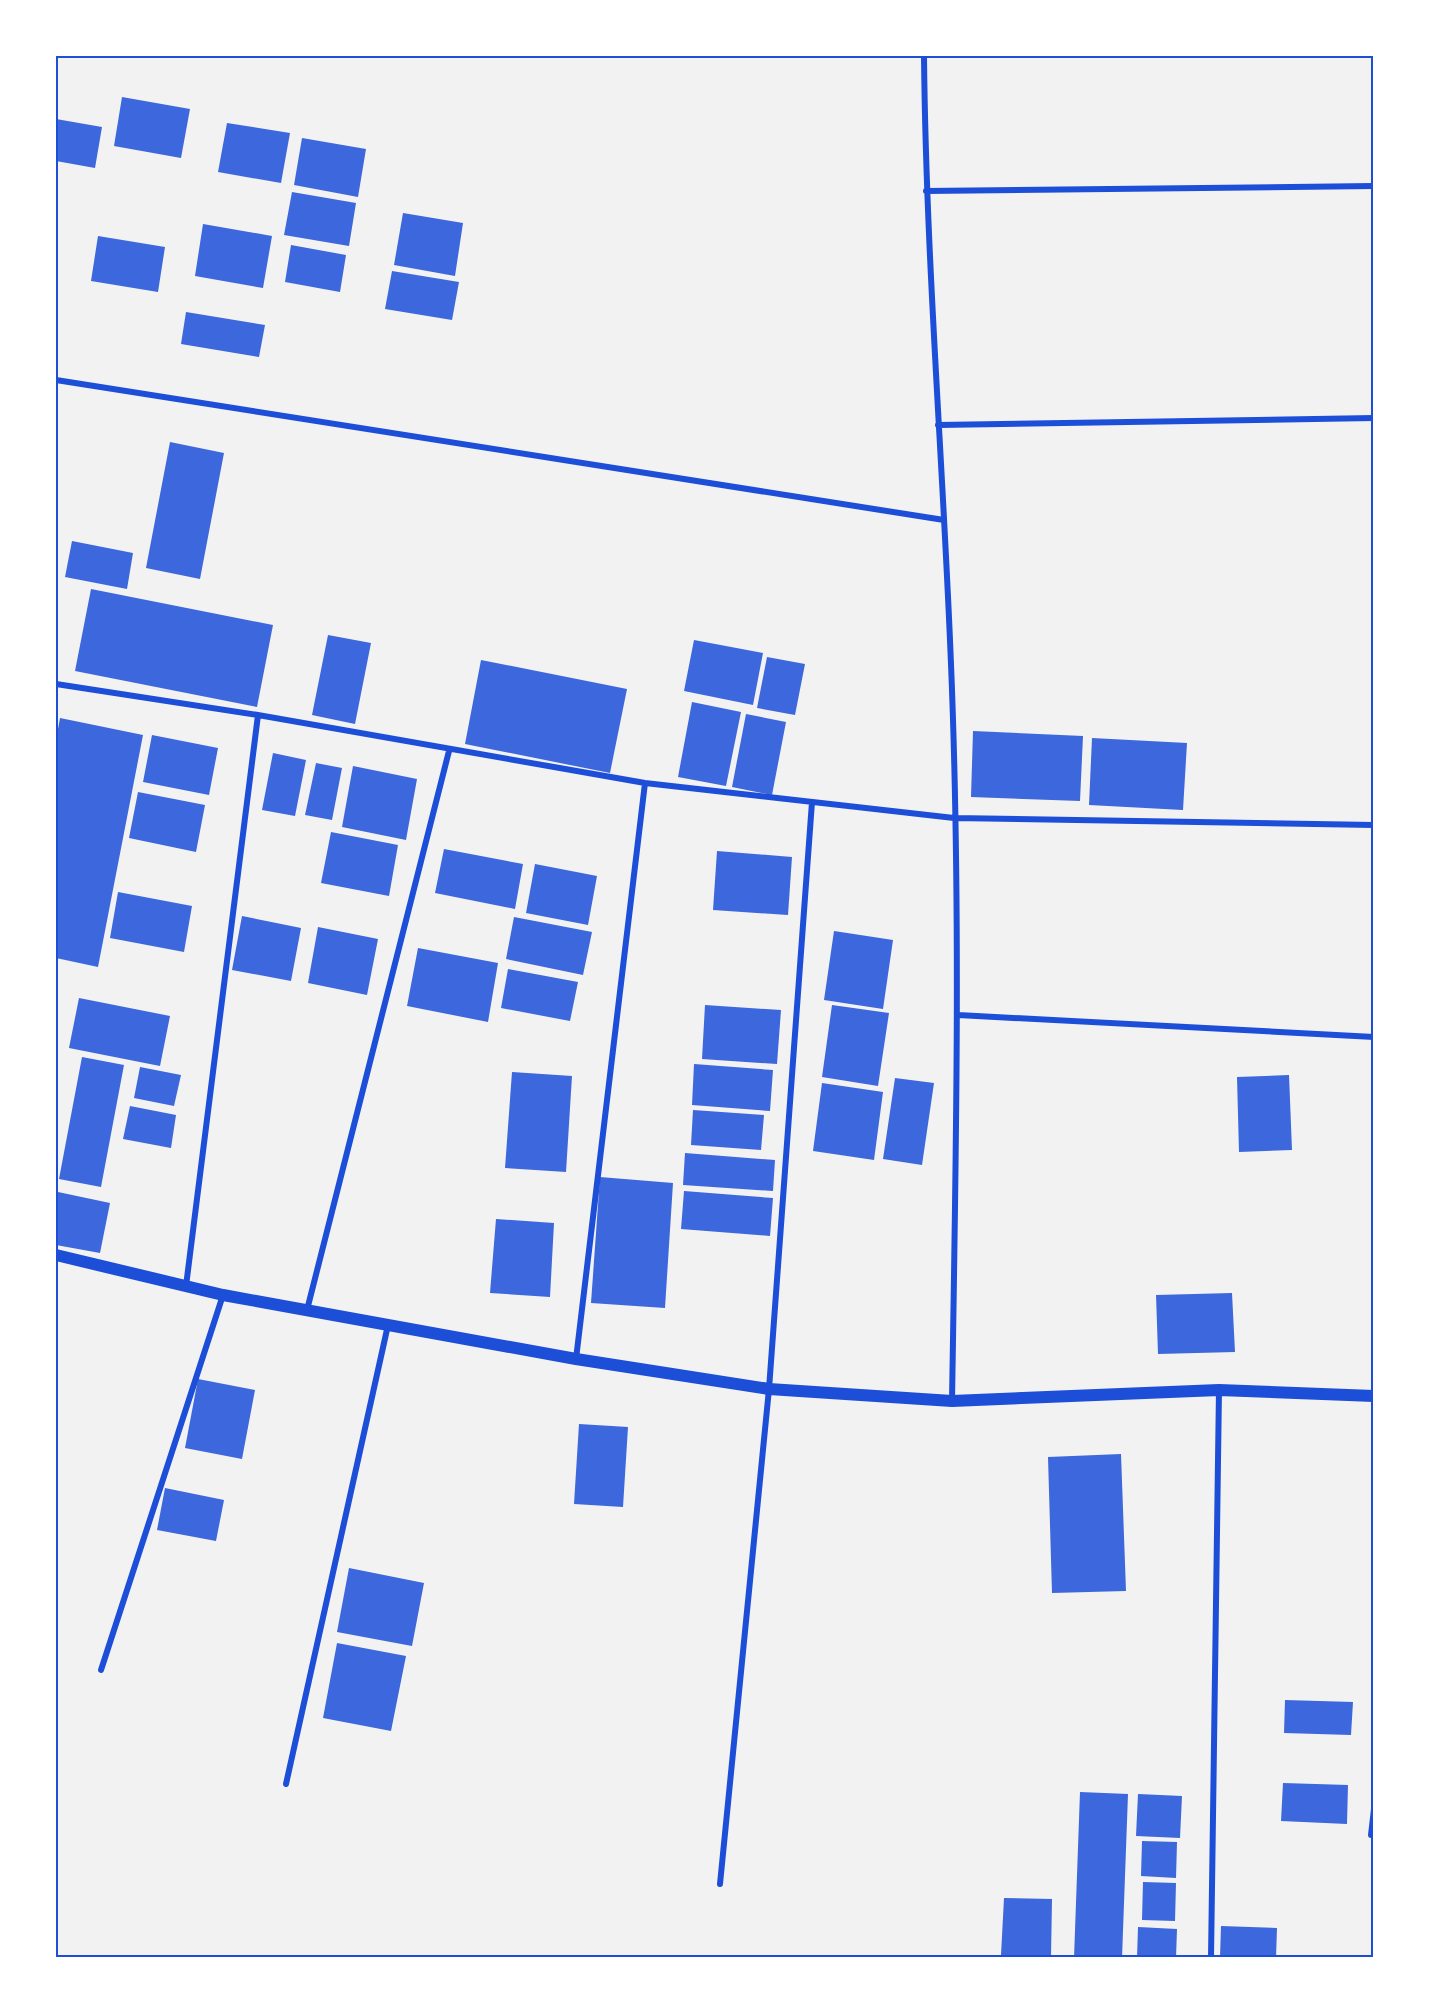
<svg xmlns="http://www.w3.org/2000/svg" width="1429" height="2013" viewBox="0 0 1429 2013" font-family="'PT Sans Narrow',sans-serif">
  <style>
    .building { fill: #3d67dc }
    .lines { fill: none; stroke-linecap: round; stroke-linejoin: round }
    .minor { stroke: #1d4ed8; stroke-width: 6 }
    .secondary { stroke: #1d4ed8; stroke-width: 12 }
    .neatline { fill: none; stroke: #1d4ed8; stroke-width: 2 }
  </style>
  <rect width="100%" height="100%" fill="#f2f2f2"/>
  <!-- building -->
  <path class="building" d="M122,97L190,109L181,158L114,146Z
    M56,119L102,127L95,168L56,161Z
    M227,123L290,133L281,183L218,172Z
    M302,138L366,149L358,197L294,185Z
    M292,192L356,203L349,246L284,235Z
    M403,213L463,223L455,276L394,265Z
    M203,224L272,236L263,288L195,276Z
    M98,236L165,247L158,292L91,281Z
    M291,245L346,255L340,292L285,282Z
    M392,271L459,282L452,320L385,309Z
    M186,312L265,325L259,357L181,344Z
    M170,442L224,453L200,579L146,568Z
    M72,541L133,553L127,589L65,577Z
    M91,589L273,625L257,707L75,671Z
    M328,635L371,643L355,724L312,715Z
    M694,640L763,653L753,705L684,691Z
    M767,657L805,664L795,715L757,708Z
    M481,660L627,689L610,773L465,744Z
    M692,702L741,712L726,786L678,777Z
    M746,714L786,722L772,795L732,787Z
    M60,718L143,735L98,967L56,958V740Z
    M973,731L1083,736L1080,801L971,797Z
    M152,735L218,748L209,795L143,782Z
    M1092,738L1187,743L1183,810L1089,805Z
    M273,753L306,760L295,816L262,810Z
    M316,763L342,768L332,820L305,815Z
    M353,766L417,779L406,840L342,827Z
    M138,792L205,805L196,852L129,838Z
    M331,832L398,845L389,896L321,883Z
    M444,849L523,864L515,909L435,893Z
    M717,851L792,857L788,915L713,910Z
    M535,864L597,876L588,925L526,913Z
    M118,892L192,906L184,952L110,938Z
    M242,916L301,928L291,981L232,970Z
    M514,917L592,932L583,975L506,959Z
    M318,927L378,939L367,995L308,983Z
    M834,931L893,940L883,1009L824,1000Z
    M418,948L498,963L488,1022L407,1006Z
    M508,969L578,982L570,1021L501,1008Z
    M79,998L170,1016L160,1066L69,1048Z
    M705,1005L781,1010L777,1064L702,1059Z
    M832,1005L889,1013L878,1086L822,1077Z
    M82,1057L124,1065L101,1187L59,1179Z
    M694,1064L773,1070L770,1111L692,1105Z
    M140,1067L181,1075L174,1106L134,1098Z
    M512,1072L572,1076L566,1172L505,1168Z
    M1289,1075L1292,1150L1239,1152L1237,1077Z
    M895,1078L934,1083L922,1165L883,1159Z
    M822,1083L883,1092L874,1160L813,1151Z
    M130,1106L176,1115L171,1148L123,1139Z
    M693,1110L764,1115L761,1150L691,1145Z
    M685,1153L775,1160L773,1191L683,1185Z
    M600,1177L673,1183L665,1308L591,1303Z
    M684,1191L773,1198L770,1236L681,1229Z
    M58,1192L110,1203L100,1253L56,1245Z
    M496,1219L554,1223L550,1297L490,1293Z
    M1232,1293L1235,1352L1158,1354L1156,1295Z
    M198,1379L255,1390L242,1459L185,1448Z
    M579,1424L628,1427L623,1507L574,1504Z
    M1121,1454L1126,1591L1052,1593L1048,1457Z
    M165,1488L224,1500L216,1541L157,1530Z
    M349,1568L424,1583L412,1646L337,1632Z
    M337,1643L406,1656L391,1731L323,1718Z
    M1285,1700L1353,1702L1351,1735L1284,1733Z
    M1283,1783L1348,1785L1347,1824L1281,1821Z
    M1080,1792L1128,1794L1122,1958H1074Z
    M1138,1794L1182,1796L1180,1838L1136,1836Z
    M1142,1841L1177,1842L1176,1878L1141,1876Z
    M1143,1882L1176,1883L1175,1921L1142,1920Z
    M1004,1898L1052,1899L1051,1957L1001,1955Z
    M1221,1926L1277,1928L1276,1958H1220Z
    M1138,1927L1177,1929L1176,1958H1137Z"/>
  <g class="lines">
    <!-- minor -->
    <path class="minor" d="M924,56C926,259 943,461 951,664C961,909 956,1155 952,1401
      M926,191L1374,186
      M56,380L944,520
      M938,425L1374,418
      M56,684L258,715L645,783L954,818L1374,825
      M958,1015L1374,1037
      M186,1286L258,715
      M307,1310L449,751
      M576,1359L645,783
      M101,1670L223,1295
      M286,1784L388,1325
      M1371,1835L1374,1809
      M720,1884L769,1389L812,802
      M1211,1958L1219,1390"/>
    <!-- secondary -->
    <path class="secondary" d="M56,1255L223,1295L576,1359L769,1389L952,1401L1219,1390L1374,1396"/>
  </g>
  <!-- border -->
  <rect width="1429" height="2013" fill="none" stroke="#ffffff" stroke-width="114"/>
  <rect x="57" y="57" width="1315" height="1899" class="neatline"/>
</svg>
